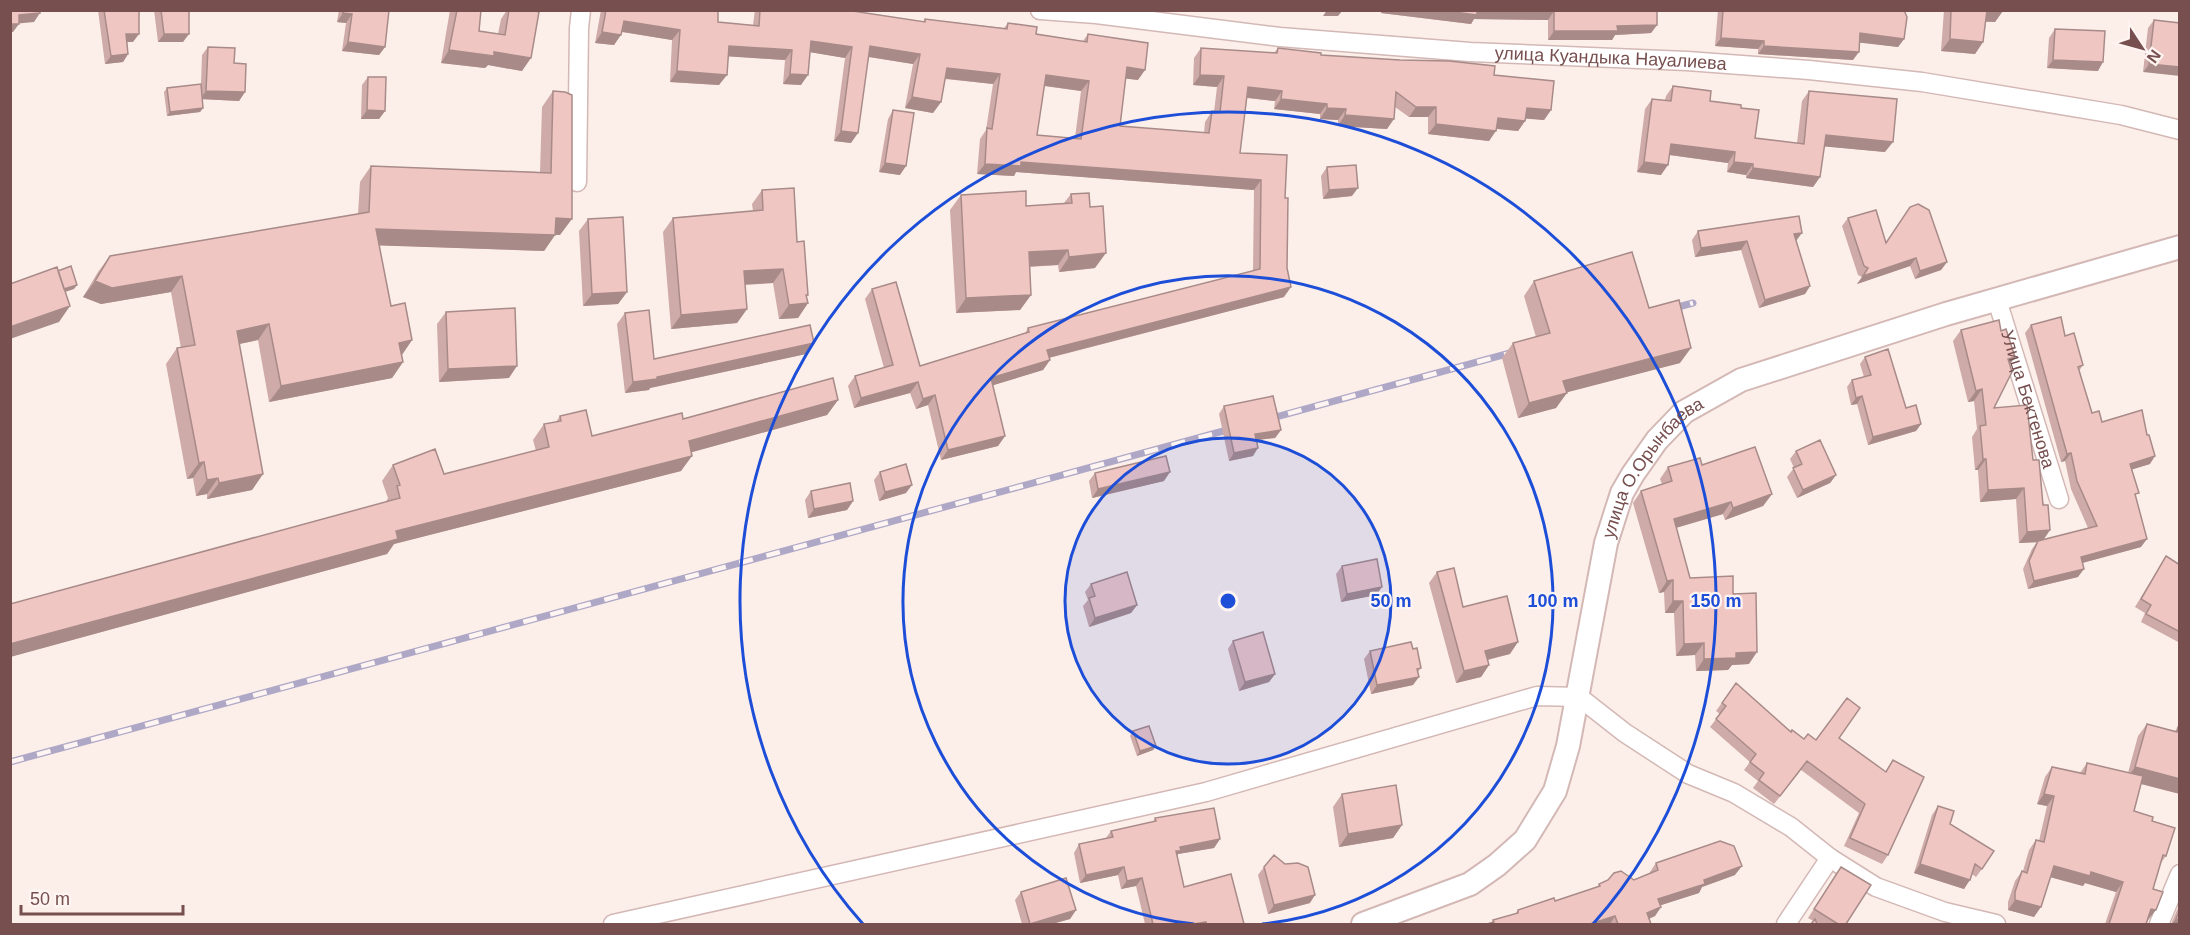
<svg xmlns="http://www.w3.org/2000/svg" width="2190" height="935" viewBox="0 0 2190 935" font-family="Helvetica,sans-serif">
  <style>
    .lines { fill: none; stroke-linecap: round; stroke-linejoin: round }
    .minor-casing { stroke: #d3b8b5; stroke-width: 21 }
    .tertiary-casing { stroke: #d3b8b5; stroke-width: 26 }
    .minor { stroke: #fff; stroke-width: 18 }
    .tertiary { stroke: #fff; stroke-width: 22 }
    .rail-casing { stroke: #aea8c6; stroke-width: 7 }
    .rail { stroke: #fef4f1; stroke-width: 4.5; stroke-dasharray: 14; stroke-linecap: butt }
    .wall { fill: #ceaaa8; fill-rule: evenodd }
    .shaded-wall { fill: #a88b88 }
    .building { fill: #f0c6c3; stroke: #a88b88; stroke-width: 1.5; fill-rule: evenodd }
    .ring { fill: none; stroke: #1d4ed8; stroke-width: 3 }
    .labels { text-anchor: middle; stroke-width: 4.5; stroke-linejoin: round; paint-order: stroke }
    .street-label { font-size: 18px; fill: #764f4e; stroke: #fef4f1 }
    .centre { fill: #1d4ed8; stroke: #fef4f1; stroke-width: 3 }
    .ring-label { font-size: 18px; text-anchor: middle; font-weight: bold; fill: #1d4ed8; stroke: #fef4f1; stroke-width: 4.5; stroke-linejoin: round; paint-order: stroke }
  </style>
  <rect width="100%" height="100%" fill="#fcefea"/>
  <g class="lines">
    <!-- minor casing -->
    <g class="minor-casing">
      <g id="minor">
        <path id="s1" d="M1040,10L1096,14L1280,37L1470,52L1687,61L1809,70L1922,82L2121,115L2180,130"/>
        <path d="M577,182L579,28L581,10"/>
        <path id="s2" d="M1997,300L2059,499"/>
        <path d="M613,924L1206,792L1537,696L1579,697L1625,733L1688,774L1734,793L1791,827L1830,858L1876,887L1945,912L1996,924"/>
        <path d="M1786,924L1830,858"/>
        <path d="M2159,924L2180,874"/>
      </g>
    </g>
    <!-- tertiary casing -->
    <g class="tertiary-casing">
      <g id="tertiary">
        <path id="s3" d="M1363,924L1470,884L1497,865L1525,840L1555,791L1568,746L1606,543L1622,493L1633,474L1657,440L1684,412L1741,380L1946,314L2180,247"/>
      </g>
    </g>
    <!-- minor -->
    <use href="#minor" class="minor"/>
    <!-- tertiary -->
    <use href="#tertiary" class="tertiary"/>
    <!-- rail casing -->
    <g class="rail-casing">
      <path id="rail" d="M1663,311L1693,303
        M1261,421L1521,350
        M10,762L1238,427"/>
    </g>
    <!-- rail -->
    <use href="#rail" class="rail"/>
  </g>
  <!-- wall -->
  <path class="wall" d="M98,10H139L133,42H127L128,54L123,62L105,64Z
    M154,10H189L183,42H158Z
    M339,10H389L385,47L379,55L342,51L346,23L337,22Z
    M450,10H481L479,31L498,34L501,19L507,10H532L522,71L488,65L485,68L441,63Z
    M601,10H718V22L753,25L755,10H846L923,22L925,19L1004,28L1008,23L1036,34L1083,41L1088,34L1138,80L1126,78L1120,126L1204,133L1205,122L1212,111L1214,112L1217,87L1193,85L1194,58L1201,48L1274,53L1278,48L1321,55L1494,75L1551,110L1544,120L1526,118L1525,121L1518,131L1496,129L1489,141L1428,134V117H1409L1395,107L1387,129L1338,126V120L1320,119V114L1274,109L1275,101L1247,98L1240,153L1285,198L1284,297L1049,358L1050,360L1043,370L993,385L1005,436L998,446L941,460L928,405L916,409L910,393L854,408L848,386L855,376L884,368L865,299L872,289L920,366L1025,333L1028,328L1253,271L1254,190L1016,172L1014,176L977,174L980,139L986,130L993,84L945,79L941,102L933,113L905,108L913,64L869,57L851,143L834,141L845,58L810,52L801,85L783,84L785,60L728,56L719,85L670,82L672,40L622,32L614,45L595,43ZM1044,86L1081,91L1075,138L1037,135Z
    M1381,10H1657V25L1651,33L1615,35L1612,40H1548V20L1474,19L1471,24L1381,13Z
    M1718,10H1904V39L1898,47L1860,42L1853,60L1758,54V49L1715,46Z
    M1944,10H2003L1995,22H1985L1983,42L1975,54L1941,51Z
    M2154,20L2180,23L2143,72L2148,28Z
    M2055,29L2098,71L2047,68L2049,38Z
    M208,47L234,63L245,92L239,101L202,99L203,108L200,112L167,116L164,92L167,88L201,84L202,55Z
    M368,77L385,111L379,119H361L362,85Z
    M1673,86L1710,101L1741,108L1755,138L1797,143L1802,101L1809,91L1885,152L1824,146L1820,177L1813,187L1746,178V175L1727,172L1728,163L1669,155L1661,175L1637,172L1645,109L1652,99L1665,100L1666,96Z
    M553,91L560,235H555L544,251L379,245L391,306L412,340L402,355L403,362L392,378L269,402L258,340L239,344L263,474L252,490L207,499V494L196,496L193,478L187,479L166,364L177,348H181L171,292L101,304L83,297L98,272L110,256L358,214L360,182L371,166L540,172L542,107Z
    M893,110L900,175L879,172L888,119Z
    M1327,167L1352,196L1323,199L1321,176Z
    M762,190L797,242L808,295L806,297L808,303L798,318L779,319L773,283L745,285L747,309L737,323L671,329L663,232L673,218L753,211L752,204Z
    M1071,194L1095,268L1059,272L1058,265L1029,267L1031,295L1020,310L956,313L950,210L961,195L1026,206L1064,203Z
    M1848,218L1886,242L1947,262L1941,270L1915,279L1910,266L1857,284L1862,277L1858,275L1842,226Z
    M588,219L627,292L618,304L583,306L579,231Z
    M1698,231L1796,240L1810,286L1805,294L1759,308L1741,250L1695,257L1692,240Z
    M1534,281L1649,308L1680,363L1566,392L1556,408L1518,418L1502,358L1513,343L1536,337L1524,296Z
    M446,312L509,378L439,382L437,324Z
    M625,313L654,359L806,354L650,388L649,390L625,393L617,324Z
    M2031,325L2065,336L2083,365L2079,371L2092,413L2150,464L2132,469L2136,497L2141,547L2082,563L2078,577L2028,589L2023,569L2032,549L2037,542L2019,543L2016,499L1980,502L1978,470H1975L1972,437L1977,429L1974,401L1968,402L1953,341L1961,330L2010,364L1994,408L2033,460L2050,530L2043,540L2088,528L2071,489L2065,461L2061,462L2025,333Z
    M1865,357L1906,408L1921,424L1916,431L1868,445L1857,404L1851,405L1847,387L1852,380L1864,377L1860,364Z
    M838,400L827,415L692,452L681,471L394,544L387,554L10,657V604L386,502L388,498L382,481L393,465L444,474L536,451L533,440L544,424L556,422L560,416L592,436L683,419Z
    M1224,406L1281,430L1275,438L1256,440L1253,456L1229,461L1219,414Z
    M1796,451L1836,475L1830,483L1797,498L1787,477L1794,468L1790,459Z
    M1702,465L1772,494L1763,506L1725,520L1723,514L1676,528L1690,578L1733,594L1749,664L1732,665L1728,670L1696,671L1695,655L1676,656L1674,613H1665L1664,592L1659,593L1633,503L1641,491L1662,484L1660,479L1668,467Z
    M880,472L906,493L879,501L874,480Z
    M1095,473L1164,481L1092,498L1089,481Z
    M811,491L853,501L847,510L808,518L805,500Z
    M2166,556L2180,565V643L2141,622L2145,613L2135,607Z
    M1342,566L1382,587L1376,595L1341,602L1336,574Z
    M1437,572L1463,607L1510,654L1488,660L1489,665L1481,677L1456,683L1429,583Z
    M1091,584L1137,605L1131,613L1089,627L1083,606L1088,600L1085,592Z
    M1233,641L1275,674L1269,682L1239,691L1228,649Z
    M1413,649L1421,668L1418,672L1413,685L1371,694L1364,659L1370,651Z
    M1736,683L1791,732L1804,739L1816,740L1839,738L1885,772L1893,760L1888,855L1882,864L1844,846L1859,813L1801,770L1774,804L1753,788L1758,781L1744,770L1750,762L1710,727L1720,714L1716,711Z
    M2147,724L2175,731L2178,727H2180V794L2141,784L2134,811L2152,821L2166,856L2160,864L2153,889L2148,920L2146,924H2105L2116,892L2085,883L2083,886L2050,877L2034,917L2008,910V902L2015,881L2022,871H2023L2029,850L2036,840L2039,841L2047,806L2037,804L2045,777L2052,767L2080,773L2087,763L2128,773L2138,736Z
    M1133,731L1156,746L1153,750L1137,756L1130,736Z
    M1342,794L1402,825L1393,838L1339,847L1333,807Z
    M1938,806L1982,869L1976,877L1972,874L1964,889L1914,873L1932,815Z
    M1155,818L1220,839L1214,848L1178,854L1177,856L1184,887L1244,924H1145L1136,886L1121,889L1118,875L1080,883L1074,853L1079,844L1106,838L1111,831L1153,822Z
    M1656,863L1735,875L1702,887L1699,893L1661,905V907L1655,916L1649,919L1651,924H1487L1491,923L1493,920L1515,914L1518,910L1555,901L1597,887L1599,884L1634,880L1650,873V872Z
    M1264,867L1310,903L1268,914L1258,875Z
    M1841,867L1846,924H1819L1808,918Z
    M1021,892L1076,910L1070,919L1052,924H1022L1015,900Z
    M2180,906V924H2171L2177,910Z"/>
  <!-- shaded-wall -->
  <path class="shaded-wall" d="M1327,10H1343L1338,16H1323Z
    M1382,10H1439L1554,11L1548,20L1474,19L1471,24L1381,13Z
    M1986,10L2003,11L1995,22L1979,21Z
    M40,13L34,22L13,24L19,15Z
    M343,13L352,14L346,23L337,22Z
    M624,21L680,30L672,40L617,31Z
    M10,24H19L13,32H10Z
    M1657,25L1651,33L1615,35L1612,40H1548L1554,31L1617,26Z
    M602,32L621,35L614,45L595,43Z
    M1860,33L1904,39L1898,47L1854,42Z
    M126,34H139L133,42H120Z
    M164,34H189L183,42H158Z
    M1721,38L1764,41L1758,49L1715,46Z
    M1950,39L1983,42L1975,54L1941,51Z
    M811,41L852,47L845,58L803,51Z
    M348,42L385,47L379,55L342,51Z
    M729,46L792,50L785,60L722,56Z
    M870,46L920,54L913,64L863,56Z
    M1764,46L1859,52L1853,60L1758,54Z
    M449,50L494,52L531,58L522,71L488,65L485,68L441,63Z
    M128,54L123,62L105,64L111,56Z
    M2053,60L2103,62L2098,71L2047,68Z
    M2149,64L2180,67V76L2143,72Z
    M1127,67L1145,70L1138,80L1120,78Z
    M947,68L1000,74L993,84L940,78Z
    M677,71L727,75L719,85L670,82Z
    M790,74L808,75L801,85L783,84Z
    M1046,75L1089,81L1081,91L1039,85Z
    M1200,75L1224,76L1217,87L1193,85Z
    M1248,87L1282,91L1275,101L1241,97Z
    M206,91L245,92L239,101L200,99Z
    M912,97L941,102L933,113L905,108Z
    M1281,99L1327,104L1320,114L1274,109Z
    M1416,107H1436L1428,117H1409Z
    M203,108L200,112L167,116L170,112Z
    M1327,108L1346,109L1338,120L1320,119Z
    M1527,108L1551,110L1544,120L1519,118Z
    M367,110L385,111L379,119H361Z
    M1345,115L1394,119L1387,129L1338,126Z
    M1498,118L1525,121L1518,131L1490,128Z
    M1436,124L1496,131L1489,141L1428,134Z
    M841,131L858,133L851,143L834,141Z
    M1826,135L1893,142L1885,152L1819,146Z
    M1671,144L1735,152L1728,163L1663,154Z
    M1021,162L1261,180L1254,190L1016,172L1014,176L977,174L985,164Z
    M1644,162L1668,165L1661,175L1637,172Z
    M1734,162L1753,164L1746,175L1727,172Z
    M885,163L906,166L900,175L879,172Z
    M1753,168L1820,177L1813,187L1746,178Z
    M1358,188L1352,196L1323,199L1329,190Z
    M556,218L572,219L560,235L544,234Z
    M376,229L555,235L544,251L365,245Z
    M1802,233L1796,241L1794,234Z
    M1747,241L1741,250L1695,257L1701,248Z
    M1068,250L1058,265L1018,267L1029,252Z
    M1106,253L1095,268L1059,272L1069,257Z
    M1916,258L1910,266L1857,284L1863,276Z
    M1947,262L1941,270L1915,279L1920,271Z
    M783,269L773,283L734,285L744,271Z
    M182,276L171,292L101,304L83,297L95,281Z
    M77,285L74,289L56,295L59,290Z
    M1810,286L1805,294L1759,308L1765,300Z
    M1291,287L1284,297L1040,360L1047,350Z
    M627,292L618,304L583,306L592,294Z
    M806,295H808L801,304L808,303L798,318L779,319L789,305Z
    M1031,295L1020,310L956,313L966,298Z
    M70,306L59,322L10,339V327Z
    M747,309L737,323L671,329L681,315Z
    M269,324L258,340L225,347L237,331Z
    M412,340L401,356L399,343Z
    M814,343L806,354L650,388L649,390L625,393L633,382Z
    M1691,348L1680,363L1553,396L1563,381Z
    M2015,357L2007,369L2008,359Z
    M1050,360L1043,370L984,388L991,378Z
    M403,362L392,378L269,402L281,386Z
    M517,366L509,378L439,382L448,369Z
    M918,382L910,393L854,408L861,398Z
    M1982,389L1974,401L1968,402L1976,391Z
    M1567,393L1556,408L1518,418L1529,403Z
    M935,395L928,405L916,409L923,399Z
    M1862,396L1857,404L1851,405L1856,398Z
    M838,400L827,415L678,456L689,441Z
    M1921,424L1916,431L1868,445L1873,437Z
    M1281,430L1275,438L1249,441L1255,434Z
    M1005,436L998,446L941,460L948,450Z
    M1258,448L1253,456L1229,461L1234,453Z
    M2071,453L2065,461L2061,462L2067,454Z
    M692,456L681,471L394,544L387,554L10,657V644L396,531Z
    M2155,456L2150,464L2124,472L2130,464Z
    M1983,459H1986L1978,470H1975Z
    M204,462L193,478L187,479L199,463Z
    M1170,472L1164,481L1092,498L1098,489Z
    M263,474L252,490L207,499L219,483Z
    M1836,475L1830,483L1797,498L1803,490Z
    M218,478L207,494L196,496L207,480Z
    M912,485L906,493L879,501L885,492Z
    M2024,488L2016,499L1980,502L1988,490Z
    M1772,494L1763,506L1725,520L1733,508Z
    M853,501L847,510L808,518L814,509Z
    M1731,502L1723,514L1665,531L1674,519Z
    M2050,530L2042,542L2019,543L2027,532Z
    M2147,539L2141,547L2075,565L2081,557Z
    M2084,569L2078,577L2028,589L2034,581Z
    M1673,580L1664,592L1659,593L1667,581Z
    M1382,587L1376,595L1341,602L1347,594Z
    M1673,601H1683L1674,613H1665Z
    M1137,605L1131,613L1089,627L1095,618Z
    M1518,642L1510,654L1477,662L1485,651Z
    M1704,643L1695,655L1676,656L1684,644Z
    M1757,652L1749,664L1732,665L1728,670L1696,671L1704,659L1736,653Z
    M1489,665L1481,677L1456,683L1464,671Z
    M1275,674L1269,682L1239,691L1245,682Z
    M1419,677L1413,685L1371,694L1377,685Z
    M1156,746L1153,750L1137,756L1140,751Z
    M2135,767L2180,779V794L2126,780Z
    M2044,794L2054,796L2047,806L2037,804Z
    M1402,825L1393,838L1339,847L1348,834Z
    M1220,839L1214,848L1178,854L1175,859L1170,860L1180,847Z
    M1920,864L1970,880L1964,889L1914,873Z
    M1742,866L1735,875L1702,887L1699,893L1652,908L1658,899L1704,880Z
    M2054,866L2091,872L2123,882L2116,892L2085,883L2083,886L2046,876Z
    M1124,867L1118,875L1080,883L1086,875Z
    M1142,878L1136,886L1121,889L1127,881Z
    M1315,895L1310,903L1268,914L1274,905Z
    M2015,900L2041,907L2034,917L2008,910Z
    M1661,907L1655,916L1641,922L1647,913Z
    M2151,909L2156,910L2148,920L2144,919Z
    M1076,910L1070,919L1052,924H1030Z
    M1615,916L1610,924H1590Z
    M2176,919L2180,920V924H2172Z"/>
  <!-- building -->
  <path class="building" d="M10,10H39L40,13L19,15V24H10Z
    M104,10H139V34H126L128,54L111,56Z
    M161,10H189V34H164Z
    M344,10H389L385,47L348,42L352,14L343,13Z
    M457,10H481L479,31L505,35L509,10H532L539,12L531,58L494,52V56L449,50Z
    M606,10H718V22L759,26L760,10H846L925,22V19L1007,29L1008,23L1037,27L1036,34L1087,42L1088,34L1148,43L1145,70L1127,67L1120,126L1209,133L1212,111L1220,112L1224,76L1200,75L1201,48L1277,53L1278,48L1321,53V55L1400,60L1449,61L1495,66L1494,75L1554,81L1551,110L1527,108L1525,121L1498,118L1496,131L1436,124V107H1416L1396,92L1394,119L1345,115L1346,109L1327,108V104L1281,99L1282,91L1248,87L1240,153L1287,155L1285,198H1288L1287,268L1291,287L1047,350L1050,360L991,378L1005,436L948,450L935,395L923,399L918,382L861,398L855,376L893,365L872,289L896,282L920,366L1029,332L1028,328L1260,269L1261,180L1021,162V166L985,164L987,128L992,129L1000,74L947,68L941,102L912,97L920,54L870,46L858,133L841,131L852,47L811,41L808,75L790,74L792,50L729,46L727,75L677,71L680,30L624,21L621,35L602,32ZM1046,75L1089,81L1081,139L1037,135Z
    M1439,10H1657V25L1617,26L1618,31H1554V11H1477V15Z
    M1723,10H1904L1907,17L1904,39L1860,33L1859,52L1764,46V41L1721,38Z
    M1951,10H1987L1983,42L1950,39Z
    M2154,20L2180,23V67L2149,64Z
    M2055,29L2105,31L2103,62L2053,60Z
    M208,47L235,48L234,63L246,64L245,92L206,91Z
    M368,77H386L385,111L367,110Z
    M201,84L203,108L170,112L167,88Z
    M1673,86L1711,91L1710,101L1741,105V108L1759,110L1755,138L1804,144L1809,91L1897,99L1893,142L1826,135L1820,177L1753,168V164L1734,162L1735,152L1671,144L1668,165L1644,162L1652,99L1671,101Z
    M553,91L565,92L572,95V219L556,218L555,235L376,229L391,306L405,303L412,340L399,343L403,362L281,386L269,324L237,331L263,474L219,483L218,478L207,480L204,462L199,463L177,348L195,345L182,276L112,288L95,281L110,256L369,212L371,166L551,173Z
    M893,110L914,113L906,166L885,163Z
    M1356,165L1358,188L1329,190L1327,167Z
    M794,188L797,242L804,241L808,295H806L808,303L789,305L783,269L744,271L747,309L681,315L673,218L763,210L762,190Z
    M1026,191V206L1072,203L1071,194L1089,193L1090,207L1103,206L1106,253L1069,257L1068,250L1029,252L1031,295L966,298L961,195Z
    M1918,204L1929,210L1947,262L1920,271L1916,258L1863,276L1868,268L1864,266L1848,218L1876,210L1886,243L1910,207Z
    M1799,216L1802,233L1794,234L1810,286L1765,300L1747,241L1701,248L1698,231Z
    M623,217L627,292L592,294L588,219Z
    M1632,252L1649,308L1679,300L1691,348L1563,381L1567,393L1529,403L1513,343L1550,333L1534,281Z
    M71,266L77,285L64,289L58,271Z
    M57,267L70,306L10,327V284Z
    M515,308L517,366L448,369L446,312Z
    M649,310L654,359L810,325L814,343L657,377V379L633,382L625,313Z
    M2061,317L2065,336L2074,333L2083,365L2078,367L2092,413L2099,411L2102,422L2142,410L2147,435H2149L2155,456L2130,464L2139,493L2135,494L2147,539L2081,557L2084,569L2034,581L2029,561L2038,541L2097,526L2077,481L2071,453L2067,454L2031,325Z
    M1999,320L2001,331L2006,329L2015,357L2008,359L2012,372L1994,408L2027,405L2033,460H2039L2043,505H2048L2050,530L2027,532L2024,488L1988,490L1986,459H1983L1980,426L1986,425L1982,389L1976,391L1961,330Z
    M1888,349L1906,408L1916,405L1921,424L1873,437L1862,396L1856,398L1852,380L1871,375L1865,357Z
    M833,378L838,400L689,441L692,456L396,531L398,539L10,644V604L400,498L397,486L400,485L393,465L435,449L444,474L549,447L544,424L561,421L560,416L586,410L592,436L682,413L683,419Z
    M1273,396L1281,430L1255,434L1258,448L1234,453L1224,406Z
    M1820,440L1836,475L1803,490L1793,468L1802,464L1796,451Z
    M1755,447L1772,494L1733,508L1731,502L1674,519L1690,578L1733,576V594L1756,593L1757,652L1736,653V658L1704,659V643L1684,644L1683,601H1673V580L1667,581L1641,491L1672,481L1668,467L1700,458L1702,465Z
    M1166,456L1170,472L1098,489L1095,473Z
    M906,464L912,485L885,492L880,472Z
    M850,483L853,501L814,509L811,491Z
    M2166,556L2180,565V632L2146,614L2151,605L2141,599Z
    M1377,559L1382,587L1347,594L1342,566Z
    M1454,568L1463,607L1507,596L1518,642L1485,651L1489,665L1464,671L1437,572Z
    M1127,572L1137,605L1095,618L1089,598L1095,596L1091,584Z
    M1263,632L1275,674L1245,682L1233,641Z
    M1411,642L1413,649L1417,648L1421,668L1417,669L1419,677L1377,685L1370,651Z
    M1736,683L1791,732L1792,730L1804,739L1808,734L1816,740L1847,698L1860,708L1839,738L1886,772L1893,760L1924,777L1888,855L1850,838L1865,804L1807,761L1780,796L1759,780L1764,773L1750,762L1756,754L1716,719L1726,706L1722,703Z
    M2147,724L2177,732L2178,727H2180V779L2135,767Z
    M1149,726L1156,746L1140,751L1133,731Z
    M2087,763L2143,776L2134,811L2153,817L2152,821L2175,828L2166,856L2163,855L2153,889L2163,892L2156,910L2151,909L2146,924H2109L2123,882L2091,872L2090,876L2054,866L2041,907L2015,900V892L2022,871L2027,873L2036,840L2044,842L2054,796L2044,794L2052,767L2085,774Z
    M1396,785L1402,825L1348,834L1342,794Z
    M1938,806L1954,811L1950,824L1994,851L1982,869L1975,864L1970,880L1920,864Z
    M1214,808L1220,839L1180,847L1181,851H1176L1184,887L1231,874L1244,924H1206V922L1194,924H1180V923L1172,924H1153L1142,878L1127,881L1124,867L1086,875L1079,844L1113,837L1111,831L1156,821L1155,818Z
    M1720,841L1734,846L1742,866L1704,880L1705,884L1658,899L1661,907L1647,913L1651,924H1618L1615,916L1590,924H1487L1494,922L1493,920L1518,913V910L1554,898L1555,901L1600,886L1599,884L1608,880L1614,873L1621,871L1634,880L1658,870L1656,863Z
    M1274,855L1285,864L1298,863L1308,867L1315,895L1274,905L1264,867Z
    M1841,867L1871,885L1846,924H1838L1814,909Z
    M1066,878L1076,910L1030,924L1021,892Z
    M2180,910V920L2176,919Z
    M1815,919L1817,924H1811Z"/>
  <!-- distance rings -->
  <circle cx="1228" cy="601" r="163" fill="#1d4ed8" fill-opacity=".12"/>
  <g class="ring">
    <circle cx="1228" cy="601" r="163"/>
    <path d="M1194 924A325 325 0 1 1 1262 924"/>
    <path d="M863 924A488 488 0 1 1 1593 924"/>
  </g>
  <g class="labels">
    <!-- street labels -->
    <g class="street-label">
      <text dy="6" stroke="none"><textPath href="#s1" startOffset="573">улица Куандыка Науалиева</textPath></text>
      <text dy="6" stroke="none"><textPath href="#s2" startOffset="104">Улица Бектенова</textPath></text>
      <text dy="6" stroke="none"><textPath href="#s3" startOffset="586">улица О.Орынбаева</textPath></text>
    </g>
  </g>
  <circle cx="1228" cy="601" r="9" class="centre"/>
  <g class="ring-label">
    <text x="1391" y="607">50 m</text>
    <text x="1553" y="607">100 m</text>
    <text x="1716" y="607">150 m</text>
  </g>
  <!-- border -->
  <rect width="2190" height="935" fill="none" stroke="#764f4e" stroke-width="24"/>
  <!-- north arrow -->
  <g transform="translate(2142 48) rotate(126)" stroke="#fef4f1" stroke-width="4.5" paint-order="stroke">
  <path d="M0-4.5L10 22L0 15L-10 22Z" fill="#764f4e"/>
  <text y="-9" font-size="16" font-weight="bold" text-anchor="middle" fill="#764f4e">N</text>
  </g>
  <!-- scale -->
  <path d="M21 905v9h162v-9" fill="none" stroke="#764f4e" stroke-width="3"/>
  <text x="30" y="905" font-size="18" fill="#764f4e" stroke="#fef4f1" stroke-width="4.5" paint-order="stroke">50 m</text>
</svg>
